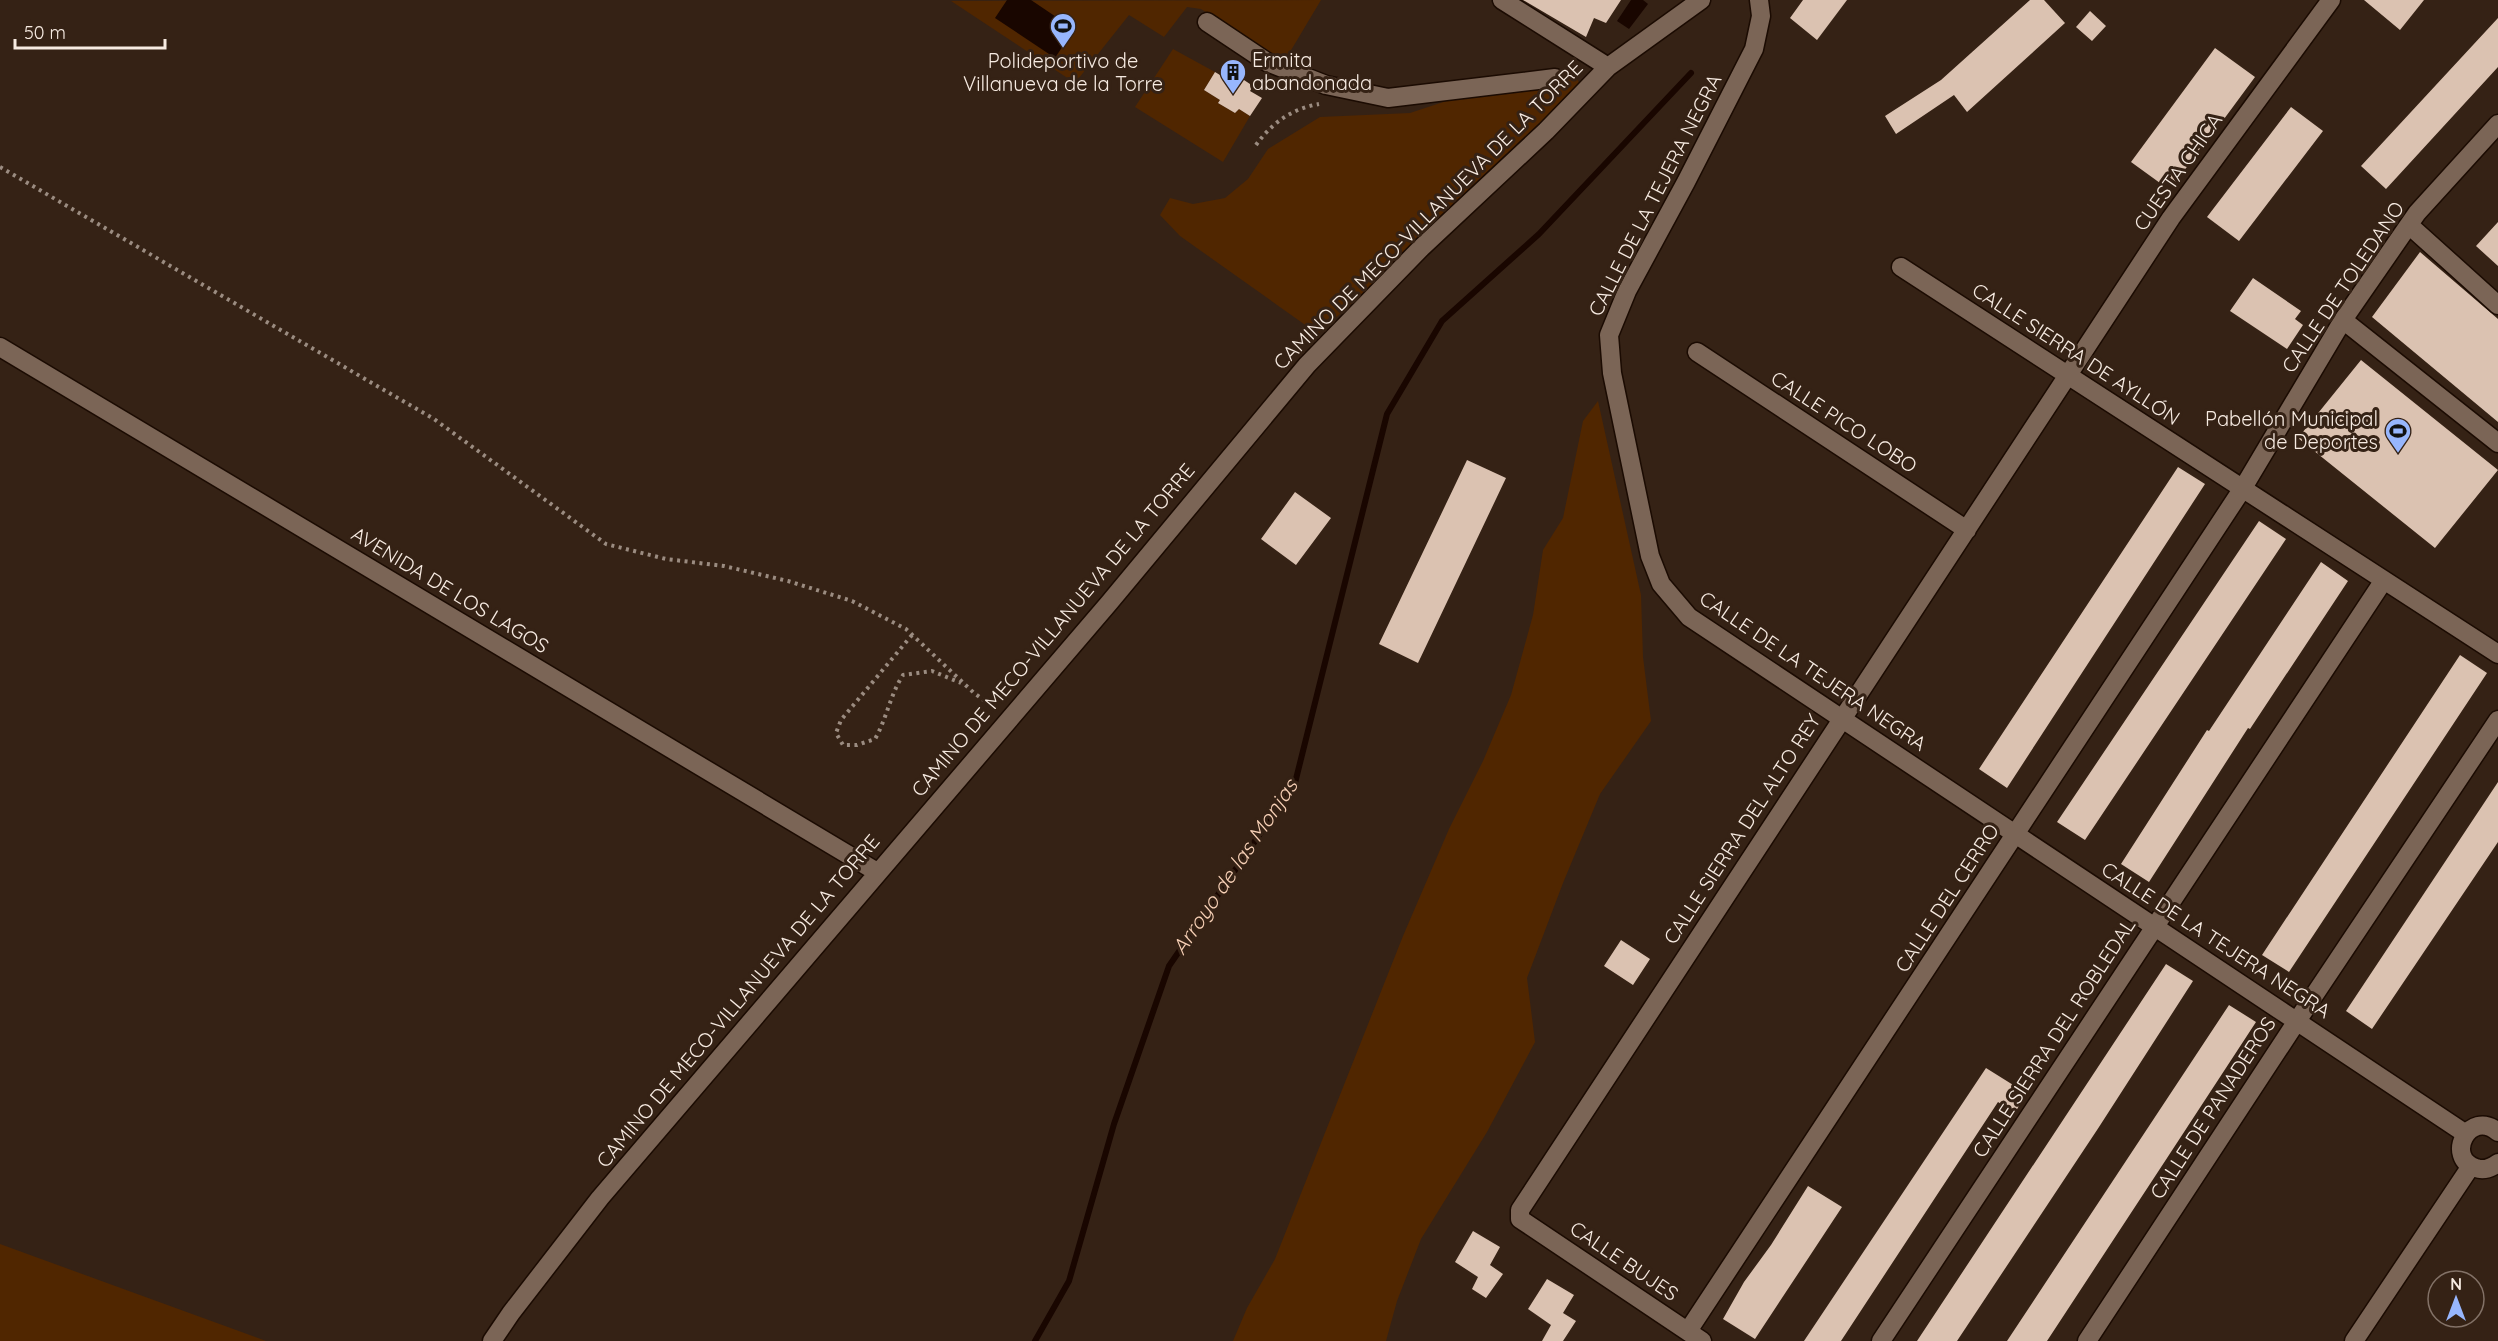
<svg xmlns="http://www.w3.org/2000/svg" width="2498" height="1341" viewBox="0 0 2498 1341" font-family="Quicksand,sans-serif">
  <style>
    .green { fill: #502600 }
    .water { fill: #190600 }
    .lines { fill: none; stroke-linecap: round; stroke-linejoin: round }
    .stream { stroke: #190600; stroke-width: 6 }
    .building { fill: #dbc2b1 }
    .minor-casing { stroke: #1b0b02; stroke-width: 21 }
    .path { stroke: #9b8c81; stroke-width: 4; stroke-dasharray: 3 4.5; stroke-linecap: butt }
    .minor { stroke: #7b6556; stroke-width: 18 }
    .labels { text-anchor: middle; stroke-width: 6; stroke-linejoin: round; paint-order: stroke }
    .poi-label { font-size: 20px; fill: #f7ebe2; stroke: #352215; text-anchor: start }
    .street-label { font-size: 20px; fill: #f7ebe2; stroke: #352215 }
    .water-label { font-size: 21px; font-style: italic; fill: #f7d0b6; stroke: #352215 }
  </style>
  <rect width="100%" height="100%" fill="#352215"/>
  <!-- green -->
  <path class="green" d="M1321,0L1284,62L1201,9L1187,7L1164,37L1129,15L1075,83L951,1Z
    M1173,49L1215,72L1204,90L1220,100L1218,103L1235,113L1239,109L1250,116L1223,162L1135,107Z
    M1573,69L1583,92L1318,334L1180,236L1160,215L1170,198L1193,204L1225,198L1248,179L1268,149L1320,117L1410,113L1516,78Z
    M1598,401L1641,595L1643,657L1651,721L1600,794L1563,883L1527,978L1535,1042L1487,1132L1421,1239L1397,1301L1386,1341H1233L1247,1308L1275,1259L1403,936L1449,829L1483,761L1511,695L1533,615L1543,550L1563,518L1583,421Z
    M0,1244L266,1341H0Z"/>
  <!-- water -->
  <path class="water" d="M1007,0H1031L1074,29L1055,58L995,18Z
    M1631,0H1643L1648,4L1629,29L1617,21Z"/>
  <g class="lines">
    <!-- stream -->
    <path class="stream" d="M1035,1341L1069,1281L1114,1124L1169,966L1295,783L1387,414L1442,321L1539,234L1691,73"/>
  </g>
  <!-- building -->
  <path class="building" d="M1523,0H1621L1606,23L1594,18L1586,37Z
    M1803,0H1847L1817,40L1790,18Z
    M2030,0H2044L2065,23L1967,112L1954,95L1896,134L1885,116L1941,80Z
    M2364,0H2424L2400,30Z
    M2090,11L2106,26L2092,41L2076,27Z
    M2498,18V67L2386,189L2361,166Z
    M2215,48L2255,77L2224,119L2222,118L2176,182L2166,175L2160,183L2131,162Z
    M1215,72L1230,81L1235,74L1253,86L1250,91L1262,98L1250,116L1239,109L1235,113L1218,103L1220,100L1204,90Z
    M2291,107L2323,131L2239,241L2207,217Z
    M2498,222V266L2476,246Z
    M2420,252L2498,319V422L2372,317Z
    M2253,278L2301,311L2295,319L2303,325L2287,349L2230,311Z
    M2361,360L2498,470L2435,548L2298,438Z
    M1467,460L1506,478L1418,663L1379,644Z
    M2178,467L2205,484L2007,788L1979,769Z
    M1295,492L1331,518L1296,565L1261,539Z
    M2259,521L2286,539L2085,840L2057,822Z
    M2321,562L2348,581L2250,729L2248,728L2149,882L2121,864L2207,730L2209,731Z
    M2460,655L2487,673L2289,972L2262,955Z
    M2498,782V842L2372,1029L2346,1011Z
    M1621,940L1650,959L1633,985L1604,966Z
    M2166,964L2193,981L2099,1127L1957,1341H1917Z
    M2229,1005L2256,1022L2169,1155L2047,1341H2007Z
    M1986,1068L2026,1093L2015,1113L1998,1102L1841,1341H1804Z
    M1808,1186L1842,1207L1755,1339L1723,1319L1744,1282L1771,1245Z
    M1473,1231L1500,1247L1490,1265L1503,1274L1486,1298L1472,1289L1478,1277L1455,1262Z
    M1547,1279L1574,1295L1563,1313L1576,1321L1563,1341H1542L1551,1325L1528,1309Z"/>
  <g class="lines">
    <!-- minor casing -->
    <g class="minor-casing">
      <path id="minor" d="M1502,0L1608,67
        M1759,0L1761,16L1754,49L1686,182L1627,291L1609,335L1612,373L1650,556L1661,584L1689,617L2466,1134
        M1207,22L1267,62L1326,85L1388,98L1555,78
        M2409,225L2498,305
        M1901,267L2498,654
        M2343,320L2498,443
        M0,347L877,872
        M1697,352L1967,530
        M2498,1132C2469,1108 2444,1158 2476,1168C2484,1171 2491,1168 2498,1163
        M1688,1331L2243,488L2343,320L2417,213L2498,124
        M492,1341L511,1313L600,1198L1109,603L1307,365L1421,248L1546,131L1608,67L1701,0
        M1702,1341L1520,1219V1210L2171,218L2331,0
        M1881,1341L2384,580
        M2087,1341L2297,1021L2498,720
        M2354,1341L2471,1166"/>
    </g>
    <!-- path -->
    <path class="path" d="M1256,145C1272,123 1291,109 1319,104
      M0,167L434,419L606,544L666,559L724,566L788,581L852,601L906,629L974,693L996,709
      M912,635L841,720L836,733L843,745H857L875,739C887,718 890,695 903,675L932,671L961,683"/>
    <!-- minor -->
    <use href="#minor" class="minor"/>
  </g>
  <!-- icons -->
  <defs>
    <g id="stadium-pin" transform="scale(1.35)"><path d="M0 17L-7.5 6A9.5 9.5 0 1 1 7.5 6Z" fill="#97b6fd" stroke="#352215"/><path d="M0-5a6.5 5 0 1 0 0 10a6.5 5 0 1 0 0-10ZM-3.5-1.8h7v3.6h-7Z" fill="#111"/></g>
    <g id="building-pin" transform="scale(1.35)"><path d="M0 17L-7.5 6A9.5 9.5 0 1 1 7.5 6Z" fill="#97b6fd" stroke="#352215"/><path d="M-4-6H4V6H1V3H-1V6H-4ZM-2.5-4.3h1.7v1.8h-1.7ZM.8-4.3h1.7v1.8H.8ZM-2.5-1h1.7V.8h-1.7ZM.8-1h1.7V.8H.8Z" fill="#111"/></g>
  </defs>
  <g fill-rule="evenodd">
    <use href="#stadium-pin" x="1063" y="26"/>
    <use href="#building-pin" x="1233" y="72"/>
    <use href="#stadium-pin" x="2398" y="431"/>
  </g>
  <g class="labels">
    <!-- poi labels -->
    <g class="poi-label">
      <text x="1252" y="67">Ermita<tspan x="1252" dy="23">abandonada</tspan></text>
      <text x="1063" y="68" text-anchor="middle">Polideportivo de<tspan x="1063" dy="23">Villanueva de la Torre</tspan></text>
      <text x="2378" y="426" text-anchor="end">Pabellón Municipal<tspan x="2378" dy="23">de Deportes</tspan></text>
    </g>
    <!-- street labels -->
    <g class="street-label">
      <text transform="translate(2178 172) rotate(-55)" y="7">CUESTA CHICA</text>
      <text transform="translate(1655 195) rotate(-63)" y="7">CALLE DE LA TEJERA NEGRA</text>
      <text transform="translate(1428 215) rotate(-45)" y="7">CAMINO DE MECO-VILLANUEVA DE LA TORRE</text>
      <text transform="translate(2343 287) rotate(-56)" y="7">CALLE DE TOLEDANO</text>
      <text transform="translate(2076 354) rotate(33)" y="7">CALLE SIERRA DE AYLLÓN</text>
      <text transform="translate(1844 422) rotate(33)" y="7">CALLE PICO LOBO</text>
      <text transform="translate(450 590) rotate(31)" y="7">AVENIDA DE LOS LAGOS</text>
      <text transform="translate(1053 630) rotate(-50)" y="7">CAMINO DE MECO-VILLANUEVA DE LA TORRE</text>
      <text transform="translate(1813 671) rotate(34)" y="7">CALLE DE LA TEJERA NEGRA</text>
      <text transform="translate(1742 829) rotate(-57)" y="7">CALLE SIERRA DEL ALTO REY</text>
      <text transform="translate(1947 898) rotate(-57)" y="7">CALLE DEL CERRO</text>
      <text transform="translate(2216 940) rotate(33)" y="7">CALLE DE LA TEJERA NEGRA</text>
      <text transform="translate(738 1001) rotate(-50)" y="7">CAMINO DE MECO-VILLANUEVA DE LA TORRE</text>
      <text transform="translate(2054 1038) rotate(-57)" y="7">CALLE SIERRA DEL ROBLEDAL</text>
      <text transform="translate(2213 1108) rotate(-57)" y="7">CALLE DE PANADEROS</text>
      <text transform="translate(1624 1261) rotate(34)" y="7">CALLE BUJES</text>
    </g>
    <!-- water labels -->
    <g class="water-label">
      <text transform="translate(1235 867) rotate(-56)" y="7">Arroyo de las Monjas</text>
    </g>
  </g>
  <!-- north arrow -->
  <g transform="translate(2456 1299)"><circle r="28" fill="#352215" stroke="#837267" stroke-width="1.5"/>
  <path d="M0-4.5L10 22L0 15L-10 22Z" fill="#97b6fd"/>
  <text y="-9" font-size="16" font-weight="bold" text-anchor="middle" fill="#f7ebe2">N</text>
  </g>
  <!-- scale -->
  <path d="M15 39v9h150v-9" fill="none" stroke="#f7ebe2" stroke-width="3"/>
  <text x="24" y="39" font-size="18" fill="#f7ebe2" stroke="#352215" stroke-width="4.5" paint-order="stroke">50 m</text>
</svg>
